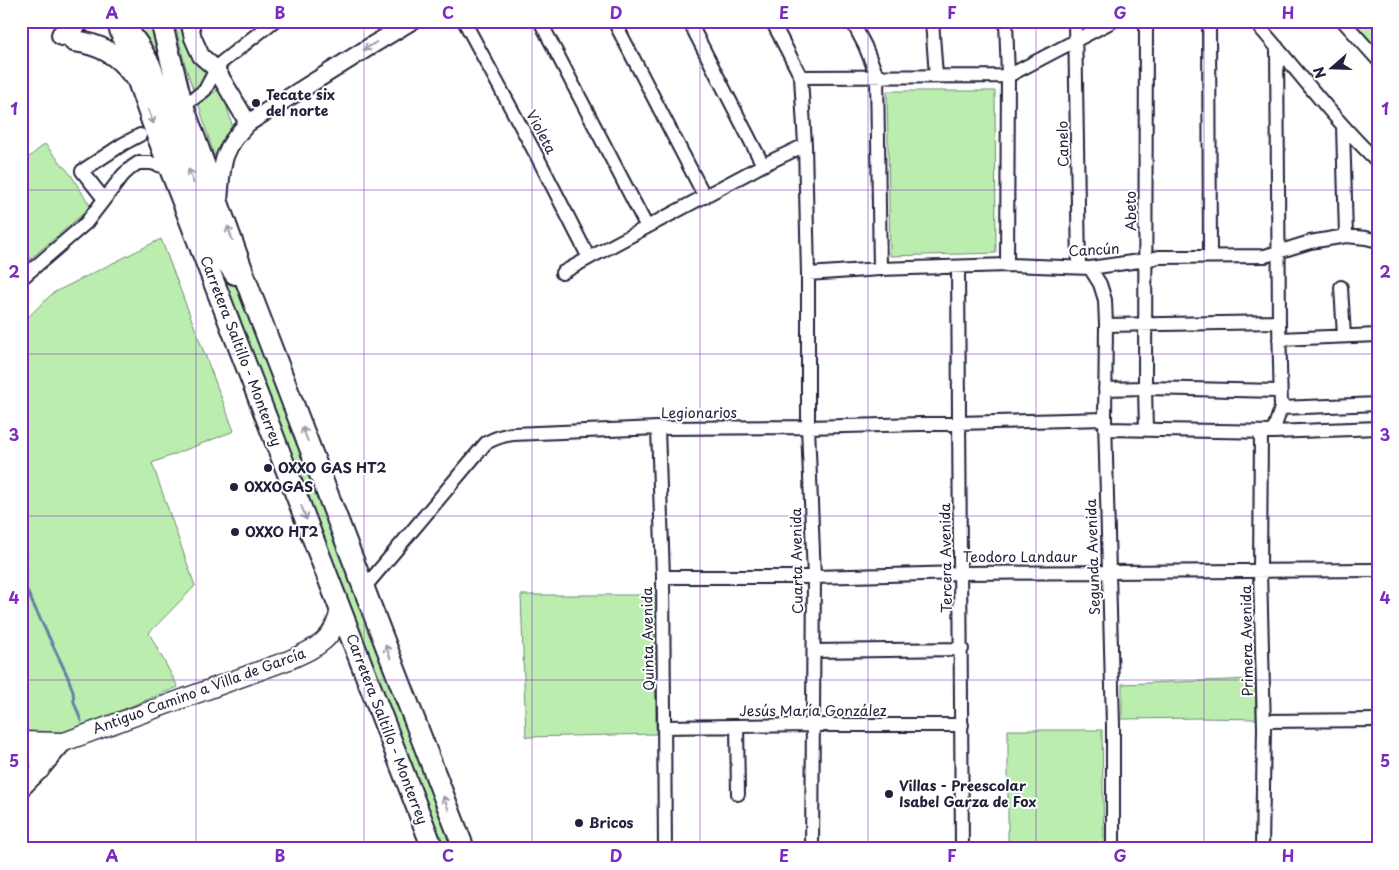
<svg xmlns="http://www.w3.org/2000/svg" width="1399" height="870" viewBox="0 0 1399 870" font-family="'Playpen Sans',sans-serif">
  <style>
    .green { fill: #bbeeae; stroke: #6e8874 }
    .lines { fill: none; stroke-linecap: round; stroke-linejoin: round }
    .stream { stroke: #6283a4; stroke-width: 3 }
    .minor-casing { stroke: #22223b; stroke-width: 16 }
    .tertiary-casing { stroke: #22223b; stroke-width: 20 }
    .secondary-casing { stroke: #22223b; stroke-width: 21 }
    .primary-casing { stroke: #22223b; stroke-width: 24 }
    .minor { stroke: #fff; stroke-width: 12 }
    .tertiary { stroke: #fff; stroke-width: 16 }
    .secondary { stroke: #fff; stroke-width: 18 }
    .primary { stroke: #fff; stroke-width: 20 }
    .oneway { stroke: #9c9ca7 }
    .grid { fill: none; stroke: #7b2cbf; stroke-width: 1; stroke-opacity: 0.55 }
    .poi-dot { fill: #22223b; stroke: #fff; stroke-width: 2 }
    .labels { text-anchor: middle; stroke-width: 4; stroke-linejoin: round; paint-order: stroke }
    .poi-label { font-size: 14px; font-weight: bold; fill: #22223b; stroke: #fff; text-anchor: start }
    .street-label { font-size: 14px; fill: #22223b; stroke: #fff }
    .neatline { fill: none; stroke: #7b2cbf; stroke-width: 2 }
    .grid-label { font-size: 16px; text-anchor: middle; font-weight: bold; fill: #7b2cbf }
  </style>
  <rect width="100%" height="100%" fill="#fff"/>
  <filter id="ink" filterUnits="userSpaceOnUse"><feTurbulence type="fractalNoise" baseFrequency=".02" numOctaves="2"/><feDisplacementMap in="SourceGraphic" scale="10" xChannelSelector="R" yChannelSelector="G"/><feConvolveMatrix kernelMatrix="1 2 1 2 8 2 1 2 1" color-interpolation-filters="sRGB"/></filter>
  <g filter="url(#ink)">
    <!-- green -->
    <path class="green" d="M133,21H155L176,100L136,32Z
      M174,21H186L190,46L195,62L209,68C206,80 205,84 193,89L185,65Z
      M1351,21H1378V50Z
      M150,83L214,248L248,309L457,849H442L290,461Z
      M219,89L224,96L232,125L226,139L214,156L198,102Z
      M887,91H995L996,253L890,256Z
      M45,144L71,175L91,207L21,267V164Z
      M161,239L234,431L152,463L195,586L149,633L178,687L56,737L21,736V324L53,293Z
      M521,595H654L656,734L526,737Z
      M1255,679L1256,719L1202,718L1122,719V684Z
      M1008,730H1102L1104,849H1008Z"/>
    <g class="lines">
      <!-- stream -->
      <path class="stream" d="M21,546L25,554V587L67,675L73,691L74,702L81,721"/>
      <!-- minor casing -->
      <g class="minor-casing">
        <path id="minor" d="M464,21L539,160L589,258
          M540,21L647,227
          M614,21L705,197
          M689,21L763,165
          M772,21L801,77L805,145L808,274V427L814,577L812,849
          M852,21L865,46L877,76L880,269
          M932,21L936,76
          M1006,21L1008,76L1007,265
          M1075,21L1079,267
          M1146,21L1145,388L1146,430
          M1209,21L1210,256
          M1254,21C1296,68 1333,119 1378,162
          M1343,21L1378,60
          M801,77L1008,76L1113,21
          M193,99L205,90L216,69L222,62L274,21
          M1343,126L1346,236
          M104,199L82,171L123,144L140,135
          M958,267L962,849
          M1090,268L1100,284L1105,300L1106,325L1105,419L1113,725V849
          M562,273L589,258L763,165L805,145
          M808,274L880,269L1007,265L1090,268L1146,260L1159,257L1265,256L1310,242L1346,236L1366,238L1378,241
          M21,279L86,223L123,175L132,167L138,163H151L162,166L171,172
          M1341,287L1344,336
          M1106,325L1279,322
          M1279,339L1378,335
          M1105,389L1145,388L1280,391
          M1281,408L1378,404
          M658,428L663,577L665,849
          M1105,429L1273,432L1378,428
          M1261,432L1260,571L1264,728L1262,849
          M1273,432L1281,408L1279,322L1277,47
          M663,577H814L961,573L1378,570
          M364,588L486,443C495,438 503,435 513,434L658,428L808,427L1105,419
          M814,651L962,649
          M1264,721L1378,720
          M737,726L738,794
          M664,727L813,725H962"/>
      </g>
      <!-- tertiary casing -->
      <g class="tertiary-casing">
        <path id="tertiary" d="M189,21L193,38L201,56L216,69L248,123
          M219,202C222,166 220,151 248,123L374,44L412,21
          M21,789L40,770L64,742"/>
      </g>
      <!-- secondary casing -->
      <g class="secondary-casing">
        <path id="secondary" d="M21,741L64,742L289,660C316,648 336,640 340,607
          M25,741C37,748 40,756 40,770"/>
      </g>
      <!-- primary casing -->
      <g class="primary-casing">
        <path id="primary" d="M117,21L155,130L433,849
          M161,21L181,100L252,297L464,849
          M127,29L139,46L150,65L211,230L228,264L235,274
          M62,35L80,21
          M74,41C99,44 118,54 133,75"/>
      </g>
      <!-- minor -->
      <use href="#minor" class="minor"/>
      <!-- tertiary -->
      <use href="#tertiary" class="tertiary"/>
      <!-- secondary -->
      <use href="#secondary" class="secondary"/>
      <!-- primary -->
      <use href="#primary" class="primary"/>
    </g>
    <!-- one-way arrows -->
    <defs><path id="oneway-shaft" d="M-6 0H5M1.5-3L5.5 0L1.5 3" fill="none" stroke-width="1.6" stroke-linecap="round" stroke-linejoin="round" transform="scale(1.25)"/></defs>
    <g class="oneway">
      <use href="#oneway-shaft" transform="translate(370 46) rotate(148)"/>
      <use href="#oneway-shaft" transform="translate(151 117) rotate(70)"/>
      <use href="#oneway-shaft" transform="translate(191 176) rotate(-110)"/>
      <use href="#oneway-shaft" transform="translate(230 233) rotate(-109)"/>
      <use href="#oneway-shaft" transform="translate(305 434) rotate(-111)"/>
      <use href="#oneway-shaft" transform="translate(304 513) rotate(69)"/>
      <use href="#oneway-shaft" transform="translate(388 652) rotate(-111)"/>
      <use href="#oneway-shaft" transform="translate(446 803) rotate(-111)"/>
    </g>
  </g>
  <!-- grid -->
  <path class="grid" d="M196,21V849M364,21V849M532,21V849M700,21V849M868,21V849M1036,21V849M1204,21V849M21,190H1378M21,354H1378M21,516H1378M21,680H1378"/>
  <!-- markers -->
  <g class="poi-dot">
    <circle cx="256" cy="103" r="5"/>
    <circle cx="268" cy="468" r="5"/>
    <circle cx="234" cy="487" r="5"/>
    <circle cx="235" cy="532" r="5"/>
    <circle cx="889" cy="794" r="5"/>
    <circle cx="579" cy="823" r="5"/>
  </g>
  <g class="labels">
    <!-- poi labels -->
    <g class="poi-label">
      <text x="266" y="100">Tecate six<tspan x="266" dy="16">del norte</tspan></text>
      <text x="278" y="473">OXXO GAS HT2</text>
      <text x="244" y="492">OXXOGAS</text>
      <text x="245" y="537">OXXO HT2</text>
      <text x="899" y="791">Villas - Preescolar<tspan x="899" dy="16">Isabel Garza de Fox</tspan></text>
      <text x="589" y="828">Bricos</text>
    </g>
    <!-- street labels -->
    <g class="street-label">
      <text transform="translate(541 132) rotate(62)" y="5">Violeta</text>
      <text transform="translate(1063 144) rotate(-91)" y="5">Canelo</text>
      <text transform="translate(1131 211) rotate(-90)" y="5">Abeto</text>
      <text transform="translate(1094 250) rotate(-3)" y="5">Cancún</text>
      <text transform="translate(241 351) rotate(69)" y="5">Carretera Saltillo - Monterrey</text>
      <text x="699" y="418">Legionarios</text>
      <text x="1020" y="562">Teodoro Landaur</text>
      <text transform="translate(1093 557) rotate(-92)" y="5">Segunda Avenida</text>
      <text transform="translate(946 558) rotate(-91)" y="5">Tercera Avenida</text>
      <text transform="translate(797 561) rotate(-91)" y="5">Cuarta Avenida</text>
      <text transform="translate(648 639) rotate(-91)" y="5">Quinta Avenida</text>
      <text transform="translate(1247 641) rotate(-91)" y="5">Primera Avenida</text>
      <text transform="translate(199 691) rotate(-20)" y="5">Antiguo Camino a Villa de García</text>
      <text x="813" y="716">Jesús María González</text>
      <text transform="translate(387 729) rotate(69)" y="5">Carretera Saltillo - Monterrey</text>
    </g>
  </g>
  <!-- margin -->
  <rect width="1399" height="870" fill="none" stroke="#fff" stroke-width="55"/>
  <!-- north arrow -->
  <g transform="translate(1332 68) rotate(250)" stroke="#ffffff" stroke-width="4" paint-order="stroke">
  <path d="M0-4L9 19L0 12L-9 19Z" fill="#22223b"/>
  <text y="-8" font-size="14" font-weight="bold" text-anchor="middle" fill="#22223b">N</text>
  </g>
  <rect x="28" y="28" width="1344" height="814" class="neatline"/>
  <g class="grid-label">
    <text x="112" y="19">A</text>
    <text x="280" y="19">B</text>
    <text x="448" y="19">C</text>
    <text x="616" y="19">D</text>
    <text x="784" y="19">E</text>
    <text x="952" y="19">F</text>
    <text x="1120" y="19">G</text>
    <text x="1288" y="19">H</text>
    <text x="14" y="115">1</text>
    <text x="1385" y="115">1</text>
    <text x="14" y="278">2</text>
    <text x="1385" y="278">2</text>
    <text x="14" y="441">3</text>
    <text x="1385" y="441">3</text>
    <text x="14" y="604">4</text>
    <text x="1385" y="604">4</text>
    <text x="14" y="767">5</text>
    <text x="1385" y="767">5</text>
    <text x="112" y="862">A</text>
    <text x="280" y="862">B</text>
    <text x="448" y="862">C</text>
    <text x="616" y="862">D</text>
    <text x="784" y="862">E</text>
    <text x="952" y="862">F</text>
    <text x="1120" y="862">G</text>
    <text x="1288" y="862">H</text>
  </g>
</svg>
